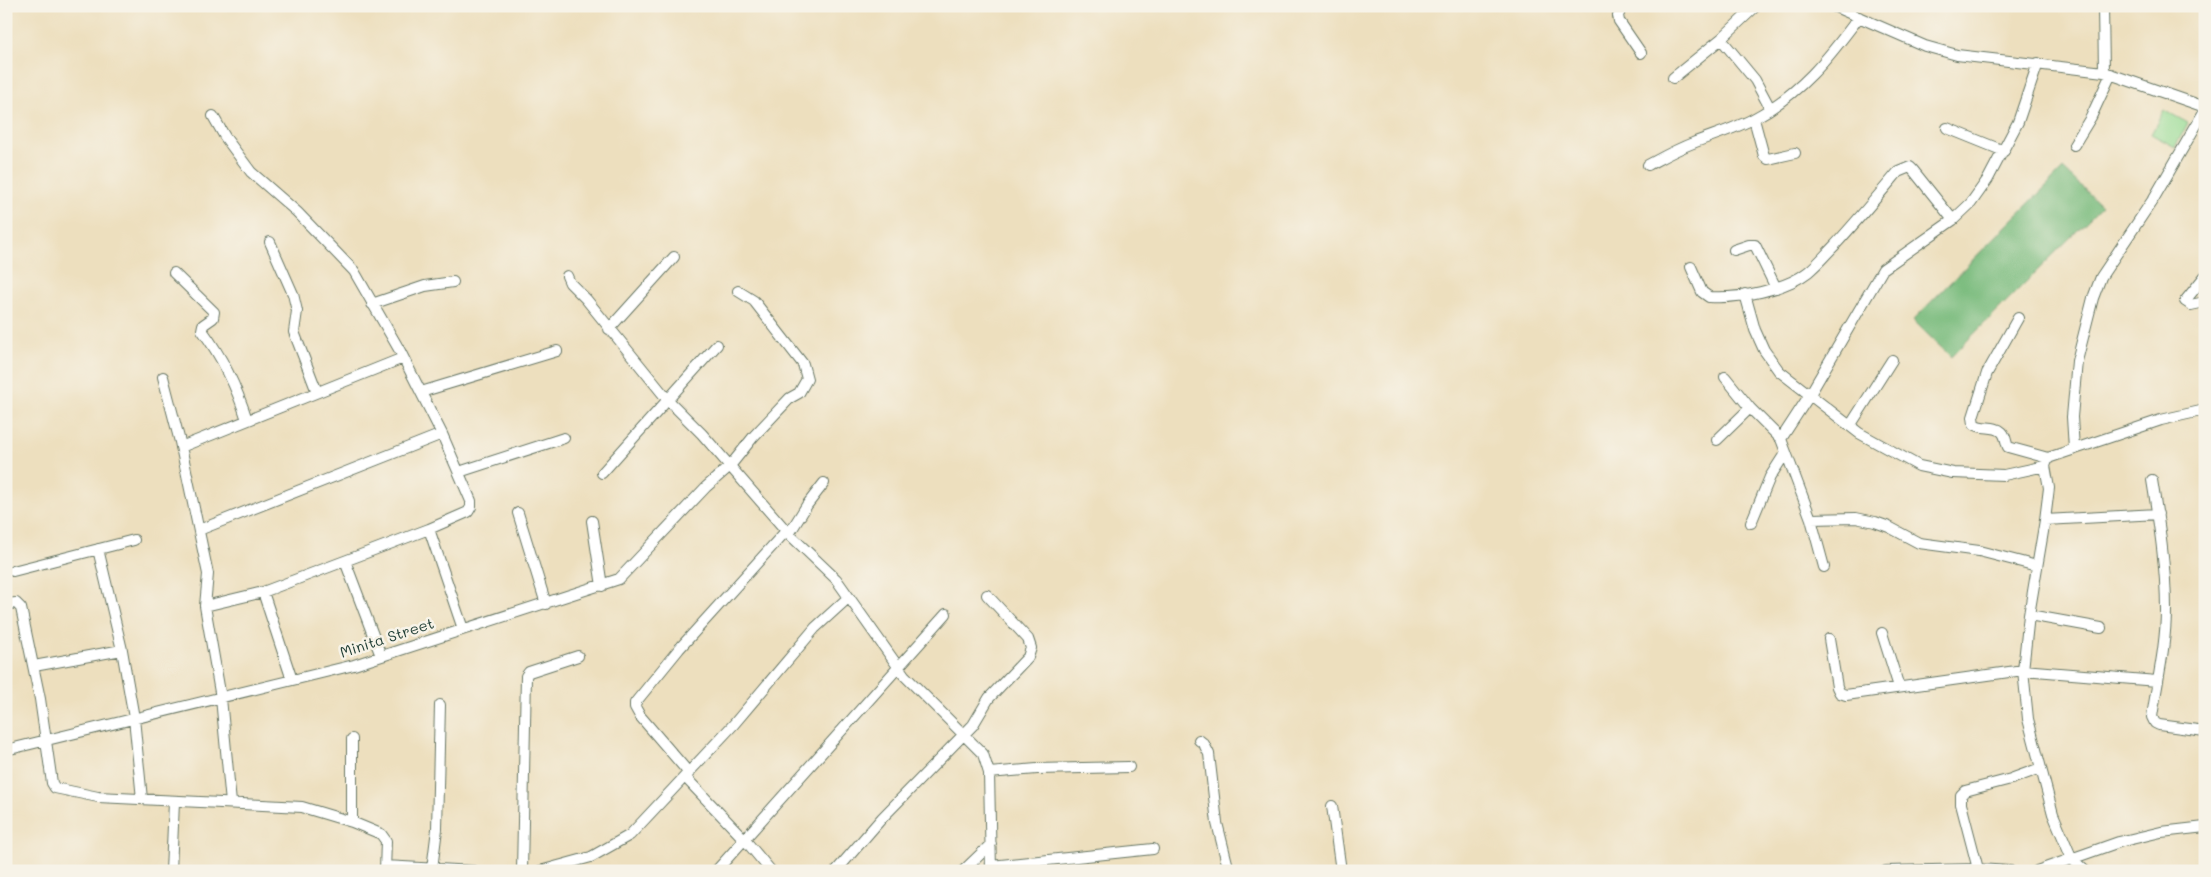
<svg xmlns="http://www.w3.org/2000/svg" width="2211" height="877" viewBox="0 0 2211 877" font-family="Mali,sans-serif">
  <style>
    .green { fill: #98dc94; stroke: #5c8c64 }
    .forest { fill: #7abc7e; stroke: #4c7c59 }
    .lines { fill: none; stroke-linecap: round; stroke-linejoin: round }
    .minor-casing { stroke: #677664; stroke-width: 12 }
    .minor { stroke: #fff; stroke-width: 10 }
    .labels { text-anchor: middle; stroke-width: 5; stroke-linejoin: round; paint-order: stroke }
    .street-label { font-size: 15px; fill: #1f3d34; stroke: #f7f3e8 }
  </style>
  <rect width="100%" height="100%" fill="#f7f3e8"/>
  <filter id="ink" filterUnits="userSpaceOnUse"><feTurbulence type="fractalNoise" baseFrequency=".02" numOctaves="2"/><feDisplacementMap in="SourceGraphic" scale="10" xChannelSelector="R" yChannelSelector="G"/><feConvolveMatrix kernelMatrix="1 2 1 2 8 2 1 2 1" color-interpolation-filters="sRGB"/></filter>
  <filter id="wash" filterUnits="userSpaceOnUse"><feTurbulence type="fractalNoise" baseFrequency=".0096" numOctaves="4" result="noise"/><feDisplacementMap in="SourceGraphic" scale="20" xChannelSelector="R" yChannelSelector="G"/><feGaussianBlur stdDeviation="1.12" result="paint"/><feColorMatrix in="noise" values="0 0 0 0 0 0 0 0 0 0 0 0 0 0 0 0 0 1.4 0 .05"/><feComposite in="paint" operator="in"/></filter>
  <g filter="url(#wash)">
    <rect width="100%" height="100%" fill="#eddfbe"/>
    <!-- green -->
    <path class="green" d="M2164,110L2188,123L2175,147L2151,134Z"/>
    <!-- forest -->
    <path class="forest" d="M2063,169L2102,206L1951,357L1913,320Z"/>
  </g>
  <g filter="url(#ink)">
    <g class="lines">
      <!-- minor casing -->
      <g class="minor-casing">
        <path id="minor" d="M1622,6L1618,16L1619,21L1641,53
          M1833,6L1925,46L1957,55L2104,72L2205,107
          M2103,6L2104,72
          M1721,39L1755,80L1770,108
          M1673,78L1721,39L1756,6
          M1754,119L1764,156L1768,159L1795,153
          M1947,128L2004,151
          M2074,145L2091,117L2111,74
          M1648,165C1663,157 1677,149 1693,143C1713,135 1734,129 1753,119C1800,94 1828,59 1859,17
          M270,242L293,294L297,311L294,332L317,392
          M1734,250L1749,245H1755L1776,288
          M1691,267L1702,292L1709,297C1738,299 1785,290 1808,272C1818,264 1826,254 1835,245C1857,221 1877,197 1898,172L1910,167L1913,170L1953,220
          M174,273L214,312L213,318L203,325L202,330C222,357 237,388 247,420
          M567,276L570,283L586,299L667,399L702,434L789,534L836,579L904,675L983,754L989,773L991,871
          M2205,276L2185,301L2191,305L2205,302
          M1745,294L1755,330L1764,350L1779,371L1859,433L1919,466L1953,473L2004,475L2045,466
          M372,304L425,286L453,282
          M2018,318L1987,373L1973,417L1974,424C1982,430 1995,425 2002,432C2006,436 2006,443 2008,447L2048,458L2161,420L2205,410
          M609,329L674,257
          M163,377L180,442L208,574L205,606L221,698L231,803
          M1725,377L1750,408L1781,439L1811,519L1824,567
          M421,392L557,351
          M1850,426L1892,360
          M1781,439L1809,396L1883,269L1953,220L1971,203L1988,179L2018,122L2038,63
          M1717,440L1750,408
          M181,447L403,358
          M2074,449L2072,417L2077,361L2093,298L2101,277L2154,198L2205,110
          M2048,458L2045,466L2049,488L2045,520L2029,615L2023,670L2028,719L2053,814L2072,859L2085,871
          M459,472L564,438
          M602,473L717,345
          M2152,480C2159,523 2166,566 2166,610C2166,646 2157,682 2152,717L2155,723L2159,725L2205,731
          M518,513L546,604
          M1811,519L1856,518L1875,522L1889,527L1919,543L1979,551L2037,566
          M2045,520L2158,514
          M592,521L602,586
          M1751,523L1770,477L1786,452
          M429,529L463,629
          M199,530L442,434
          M789,534L807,505L824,483
          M98,549L122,650L134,718L142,799
          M345,561L381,656
          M13,571L134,540
          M263,592L292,680
          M6,604L16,603L21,608L40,699L52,783L55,788L98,797L302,807L352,822L381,834L386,841L385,871
          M205,606L263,592L429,529L468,512L471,507V501L442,434L400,351L354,271L297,212L251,172L225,137L213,116
          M2029,615L2101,628
          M1882,633L1899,687
          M1829,639L1837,687L1840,693L1846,695L2023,670L2157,681
          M34,666L122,650
          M352,739V822
          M1199,740L1204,744L1209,754L1217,823L1229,871
          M6,750L354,665L619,579L706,487L730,466L754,436L790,398L799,393L807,379L803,364L754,301L738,291
          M689,773L640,716L635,707V703L679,649L786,531
          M989,773L1037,769L1129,767
          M685,777L745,840L771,871
          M1332,806L1341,871
          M385,866L474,871
          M991,866L1153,849
          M432,869L437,829L440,705
          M1978,869L1961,804V795L1965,791L2011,779L2041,768
          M171,871L174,802
          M522,871L526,676L529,672L578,656
          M540,871L591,857L630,835L734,724L815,628L849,597
          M716,871L946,614
          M836,871L882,818L973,725L989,698L1028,657L1031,648L1028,639L987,595
          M963,871L991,844
          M1886,871L1978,869L2010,871
          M2037,871L2119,842L2161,832L2205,827"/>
      </g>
      <!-- minor -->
      <use href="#minor" class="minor"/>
    </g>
  </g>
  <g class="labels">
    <!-- street labels -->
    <g class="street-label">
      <text transform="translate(387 638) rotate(-18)" y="5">Minita Street</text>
    </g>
  </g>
  <!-- margin -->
  <rect width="2211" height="877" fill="none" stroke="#f7f3e8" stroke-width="25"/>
</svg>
